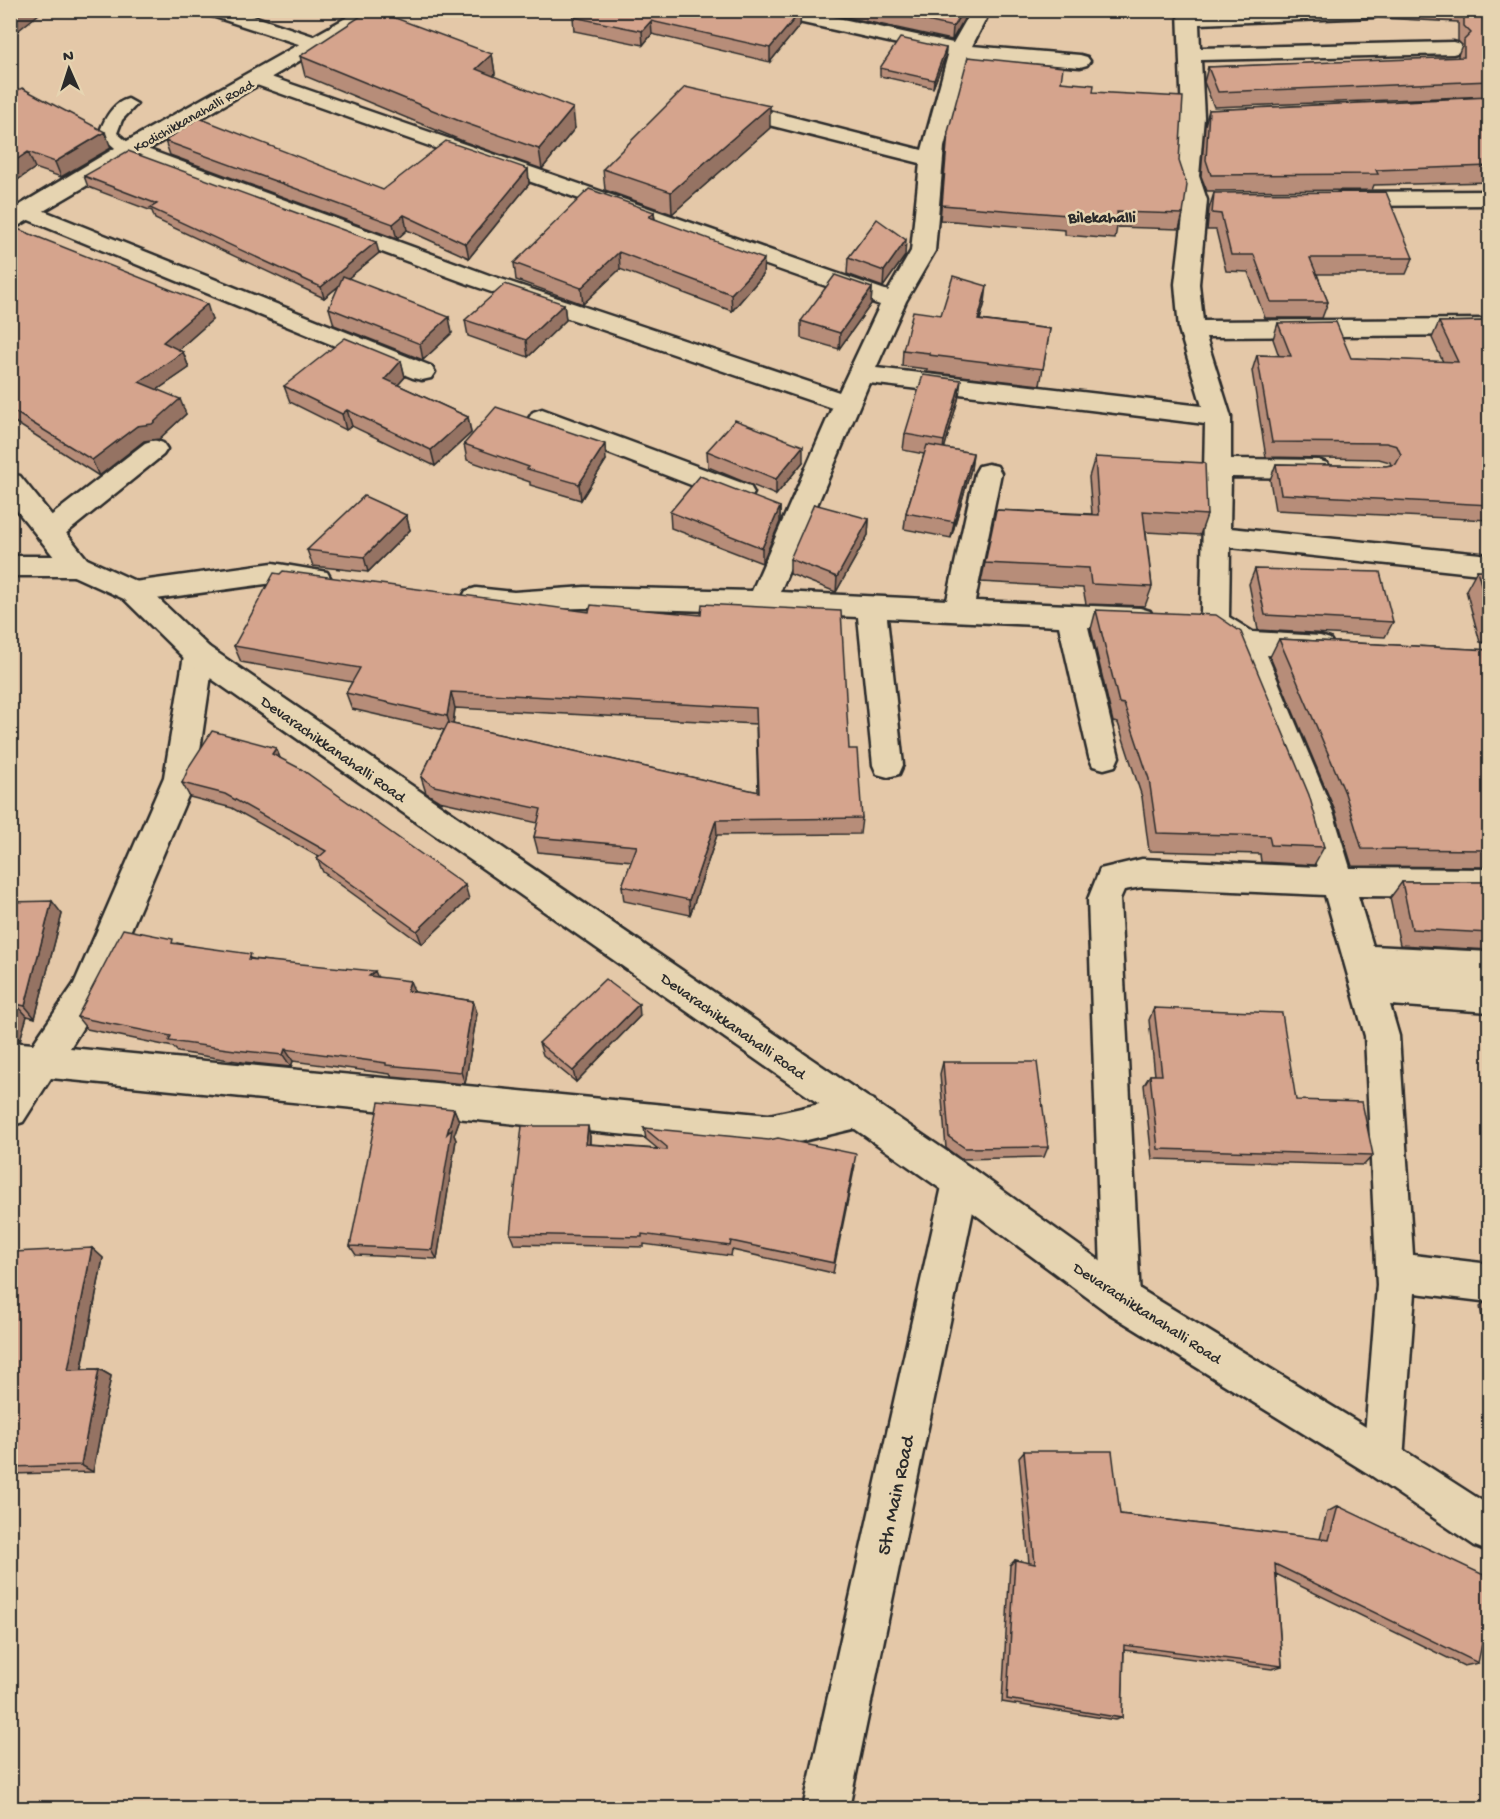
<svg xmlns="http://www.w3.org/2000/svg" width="1500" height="1819" viewBox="0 0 1500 1819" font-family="'Gochi Hand',sans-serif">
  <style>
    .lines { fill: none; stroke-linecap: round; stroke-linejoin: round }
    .lane-casing { stroke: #2b2b2b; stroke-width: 5 }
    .street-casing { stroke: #2b2b2b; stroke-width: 5 }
    .secondary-casing { stroke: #2b2b2b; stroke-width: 5 }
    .lane { fill: #e6d4b1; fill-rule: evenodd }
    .street { fill: #e6d4b1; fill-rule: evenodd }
    .secondary { fill: #e6d4b1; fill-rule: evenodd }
    .wall { fill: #b78d79; stroke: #2b2b2b; stroke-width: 1.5; fill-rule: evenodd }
    .shaded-wall { fill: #957363; stroke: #2b2b2b; stroke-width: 1.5 }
    .building { fill: #d5a48d; stroke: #2b2b2b; stroke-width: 1.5 }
    .labels { text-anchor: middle; stroke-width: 5; stroke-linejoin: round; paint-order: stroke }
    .far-street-label { font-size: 14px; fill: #2b2b2b; stroke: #e6d4b1 }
    .far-quarter-label { font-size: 16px; font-weight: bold; fill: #2b2b2b; stroke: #e6d4b1 }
    .street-label { font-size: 16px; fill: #2b2b2b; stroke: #e6d4b1 }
    .near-street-label { font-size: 20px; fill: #2b2b2b; stroke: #e6d4b1 }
  </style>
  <rect width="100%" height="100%" fill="#e4c8a8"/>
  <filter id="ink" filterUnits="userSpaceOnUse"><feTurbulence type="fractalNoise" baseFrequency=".0167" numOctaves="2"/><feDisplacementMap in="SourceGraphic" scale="12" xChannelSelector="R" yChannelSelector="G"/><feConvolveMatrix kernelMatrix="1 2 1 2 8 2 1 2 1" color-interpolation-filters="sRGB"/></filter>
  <g filter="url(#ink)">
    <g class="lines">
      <!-- lane casing -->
      <g class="lane-casing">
        <path id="lane" d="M128,99L137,104L122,120L117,133L137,150L128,155L122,154L99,134C104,120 112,103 128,99Z"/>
      </g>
      <!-- street casing -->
      <g class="street-casing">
        <path id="street" d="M203,10H235L325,40L328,44L325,48H311L206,14Z
          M761,10H801L953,43L969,15H983L986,19L972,46L1080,55L1087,57L1090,61L1087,65L1080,67L968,58L944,147L935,251L906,301L876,368L1202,406L1179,329L1175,284L1185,200L1177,176L1182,117L1178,10L1384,11L1381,15L1374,17L1199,24L1200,48L1453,42L1460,44L1463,48L1460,52L1453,54L1201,60L1204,117L1199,176L1207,200L1199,284L1203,321L1490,319V335L1206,337L1231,417V459L1318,460L1327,463L1331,469L1327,475L1318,478L1231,477L1230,528L1490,555V575L1230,547L1229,617L1253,632L1320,636L1330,639L1335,647L1330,655L1320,658L1267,655L1333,812L1350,868L1490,869V897L1358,896L1373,946L1490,952V982L1477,981L1490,982V1012L1390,1005L1399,1036L1413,1255L1490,1264V1302L1415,1293L1403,1460L1397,1474L1383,1480L1369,1474L1363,1460L1377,1285L1365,1036L1325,895L1142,887L1124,890L1120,899L1140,1299L1135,1312L1121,1318L1107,1312L1102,1299L1088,899L1100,869L1142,859L1317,867L1301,812L1235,650L1210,633L1197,630L1193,622L1201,613L1205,424L869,383L780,592L947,600L975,473L979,466L988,464L997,466L1001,473L975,601L1140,608L1150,611L1154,619L1150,627L1140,630L1088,627L1119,757L1115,766L1104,769L1093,766L1089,757L1059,626L887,618L903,765L899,774L888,777L877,774L873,765L858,617C768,613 678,609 588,608C546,607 507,618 466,605L462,598L466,591L476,588L514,592L585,587L752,591L832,408L471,285L120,155L117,150L120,145H136L489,275L839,392L880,305L251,83L247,79L251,75H265L888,291L911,251L920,163L745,119L742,114L745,109L753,107L922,150L948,55L771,16Z
          M1490,191V205L1345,206L1337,204L1334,199L1337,194L1345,192Z
          M27,204L431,366L435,372L431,378L422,380L413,378L19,216L15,211L19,206Z
          M542,409L750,486L754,493L750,500L740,502L730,500L533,424L529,418L533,412Z
          M154,440L163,443L167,449L163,455L59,539L49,542L39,539L35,532L39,525L145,443Z
          M10,556H77L87,559L91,566L87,573L77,576H10Z
          M273,563L327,572L331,579L327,586L317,589L273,583L134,602L124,599L120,592L124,585L134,582Z
          M199,644L209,647L214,655L196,777L104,993L70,1048L769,1115L861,1095L874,1100L879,1112L874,1124L769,1149L51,1078L23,1122L10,1126V1079L13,1074H10V1042L33,1044L74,984L164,777L184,655L189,647Z
          M961,1165L974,1170L979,1182L849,1808H803L943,1182L948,1170Z"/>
      </g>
      <!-- secondary casing -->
      <g class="secondary-casing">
        <path id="secondary" d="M360,10H386L18,226L10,228V211L120,145Z
          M10,474L20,476L87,559L144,585L209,647L974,1170L1135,1286L1397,1446L1490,1506V1552L1475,1546L1369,1474L1107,1312L948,1194L189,663L124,599L67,573L10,502Z"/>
      </g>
      <!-- lane -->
      <use href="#lane" class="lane"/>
      <!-- street -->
      <use href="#street" class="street"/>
      <!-- secondary -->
      <use href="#secondary" class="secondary"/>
    </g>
    <!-- wall -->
    <path class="wall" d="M814,10H978L977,13L967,14L952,40Z
      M1383,10H1490V96L1214,107L1204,82L1208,67L1458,58V55L1462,45L1458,41V22L1380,18Z
      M801,11L800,25L770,62L652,34L643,45L574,31L573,17Z
      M946,48L945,57L933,88L880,76V68Z
      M492,54L495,74L493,76L575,128L542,169L465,142L305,76L300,56Z
      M1061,82L1093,92L1179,161L1183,214L1179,229L1117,227L1115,239L1065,235V230L940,220L948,132Z
      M10,94L111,148L61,177L35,168L10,185Z
      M1490,97V182L1374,185L1372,190L1207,191L1201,176L1205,125L1209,110Z
      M770,128L672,214L605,190L603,169Z
      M165,141L383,190L528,169L529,184L469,258L407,230L397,239L170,155Z
      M84,176L379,253L348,278L452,333L423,360L334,325L329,308L339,286L324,298L155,219L152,211L88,187Z
      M1214,193L1413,258L1406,274H1317L1328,302L1322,318H1265L1248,272L1226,271L1216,230H1207L1209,209Z
      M654,212L655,219L763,275L732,311L620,269L583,304L516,280L514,263Z
      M10,226L212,320L178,350L183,352L189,368L157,390L186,414L159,439L144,441L99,476L10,419Z
      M905,256L883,287L847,274L848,258Z
      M872,288L871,304L839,349L801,338V321Z
      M985,302L980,320L1050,329L1040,385L927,372V369L902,366L903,350L941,315Z
      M564,304L566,320L528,357L468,336L465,320Z
      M1490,321V520L1275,510L1270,480L1276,464L1386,466L1391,465L1390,462L1379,459L1266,457L1252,371L1257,355L1279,356L1273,339L1278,323L1351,358L1443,362L1432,338L1439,322Z
      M401,361L405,377L398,385L468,417L471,433L435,466L352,426L346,430L290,402L284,386Z
      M959,396L944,448L973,453L971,469L951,538L904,529L906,513L924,454L903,450L905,434Z
      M464,444L606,460L581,500L530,485V482L467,460Z
      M707,451L803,462L776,495L708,467Z
      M1095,457L1207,515L1200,535L1146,532L1152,587L1145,606L1086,604L1083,588L981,582L996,510L1092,514L1089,477Z
      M780,507V522L762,563L671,528L670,512Z
      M406,515L410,530L368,572L313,566L307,550Z
      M869,519L868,535L836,592L790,574V559Z
      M1255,569L1393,622L1385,637L1258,630L1249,584Z
      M1477,570L1490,571V644L1480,642L1466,590Z
      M1096,610L1324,847L1314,865L1261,862L1260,854L1149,851L1142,797L1118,723L1113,722L1091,629Z
      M589,612L849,749L862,818L860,834L717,835L690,915L624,901L622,886L632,861L538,852L534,837L538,823L439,801L426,793L421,777L444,730L352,709L346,693L352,682L241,662L234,646ZM455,708L756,724L758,792L453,724Z
      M1279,639L1490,650V867L1352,866L1335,811L1270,657Z
      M276,748L280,758L469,899L422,944L323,872L317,859L319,857L232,808L190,797L182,783Z
      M1402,882H1490V950L1400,945L1390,898Z
      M10,902L62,914L35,1018L27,1016L20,1040H10Z
      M177,943L254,959L377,977L415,992L473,1001L477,1013L465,1084L392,1077L390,1074L293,1061L291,1067L243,1062L178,1052L173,1047L87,1029L77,1017Z
      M1154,1008L1296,1100L1373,1155L1364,1165L1152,1159L1144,1085L1150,1075H1155L1149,1020Z
      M640,1016L576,1082L543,1055L539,1043Z
      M943,1062L1048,1147L1044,1157L961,1159L946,1148L940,1074Z
      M454,1109L459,1121L454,1135L456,1140L437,1259L356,1255L350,1246Z
      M644,1128L855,1165L833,1273L732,1250L731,1256L644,1244V1247L514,1244L510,1234L590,1137V1144L658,1149L646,1139Z
      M92,1248L103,1258L82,1369H99L111,1376L93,1472L10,1474V1268Z
      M1490,1299V1366L1480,1306Z
      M1024,1451L1120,1514L1320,1539L1327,1512L1338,1506L1478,1663L1464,1666L1276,1574L1282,1666L1272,1669L1124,1650L1122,1718L1115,1720L1002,1702L1010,1565L1015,1560L1029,1563L1019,1457Z"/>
    <!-- shaded-wall -->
    <path class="shaded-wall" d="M18,10H44L10,37V16Z
      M963,10H978L977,13L967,14L952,40L953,27Z
      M801,11L800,25L770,62V48Z
      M651,21L652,34L643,45L642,31Z
      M946,48L945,57L933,88L934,80Z
      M492,54L495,74L479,89L476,69Z
      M770,106V128L672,214L671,192Z
      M573,108L575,128L542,169L539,149Z
      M105,132L111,148L61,177L55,162Z
      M28,152L35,168L10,185V164Z
      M528,169L529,184L469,258L466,244Z
      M654,212L655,228L649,217Z
      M404,215L407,230L397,239L393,224Z
      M906,240L905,256L883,287L884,271Z
      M376,242L379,253L324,298L321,287Z
      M619,252L620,269L583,304L581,288Z
      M764,259L763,275L732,311L731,294Z
      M987,286L985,302L975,336L978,320Z
      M872,288L871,304L839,349L840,333Z
      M207,304L212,320L170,357L163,342Z
      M564,304L566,320L528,357L526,340Z
      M449,317L452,333L423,360L420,344Z
      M183,352L189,368L145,398L139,382Z
      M401,361L405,377L389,395L385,379Z
      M961,380L959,396L942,457L944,441Z
      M180,399L186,414L159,439L144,441L99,476L92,460L137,426Z
      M347,410L352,426L346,430L342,414Z
      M468,417L471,433L435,466L431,450Z
      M605,444L606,460L581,500L579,484Z
      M803,446V462L776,495V479Z
      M973,453L971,469L951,538L954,522Z
      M780,507V522L762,563V548Z
      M406,515L410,530L368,572L364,557Z
      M869,519L868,535L836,592L837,577Z
      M451,692L455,708L452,732L447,716Z
      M276,748L282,763L272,754Z
      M716,820L717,835L690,915L689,900Z
      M465,885L469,899L422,944L417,931Z
      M52,901L62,914L35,1018L25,1006Z
      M375,971L380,983L369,976Z
      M410,981L415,993L407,991Z
      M473,1001L477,1013L465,1084L461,1072Z
      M16,1004L27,1016L20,1040L10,1029V1022Z
      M639,1004L640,1016L576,1082L573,1071Z
      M285,1049L293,1061L291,1067L283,1055Z
      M454,1109L459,1121L454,1135L456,1140L437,1259L432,1250L447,1134Z
      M588,1126L590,1137L589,1154L586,1144Z
      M92,1248L103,1258L80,1377L68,1370Z
      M99,1369L111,1376L93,1472L81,1465Z"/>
    <!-- building -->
    <path class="building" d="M10,10H18L10,16Z
      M370,10H374L492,54L476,69L573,108L539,149L462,122L300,56Z
      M575,10H798L801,11L770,48L651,21L642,31L573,17Z
      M878,10H963L953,27Z
      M1464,10H1490V81L1218,92L1208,67L1464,57V40L1471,33L1464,26Z
      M900,38L946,48L934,80L880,68Z
      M968,57L1063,67L1061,82L1094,85L1093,92L1183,97L1179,161L1187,185L1183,214L1117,212L1118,224L1068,221L1067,215L942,205L948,132Z
      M685,87L770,106L671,192L603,169Z
      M22,88L105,132L55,162L28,152L10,164V94Z
      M1490,97V166L1376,170L1378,174L1211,175L1206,160L1209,110Z
      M199,118L383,190L446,141L528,169L466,244L404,215L393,224L165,141Z
      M128,151L376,242L321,287L150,208L157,204L84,176Z
      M589,189L654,212L649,217L764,259L731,294L619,252L581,288L514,263Z
      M1386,192L1413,258H1310L1328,302H1271L1254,255H1231L1221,214L1212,213L1214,193Z
      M877,219L906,240L884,271L848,258Z
      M10,226L207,304L163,342L183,352L139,382L180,399L152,424L137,426L92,460L10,409Z
      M835,275L872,288L840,333L801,321Z
      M343,276L449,317L420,344L329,308Z
      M953,276L987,286L978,320L1050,329L1043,369L929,355V353L903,350L913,311L941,315Z
      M505,284L564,304L526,340L465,320Z
      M1490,321V505L1281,494L1276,464L1386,466L1396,464L1401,455L1397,446L1386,443L1272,442L1257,355L1291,356L1278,323L1336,322L1351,358L1458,362L1439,322Z
      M345,338L401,361L385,379L468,417L431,450L347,410L342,414L284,386Z
      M923,375L961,380L944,441L905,434Z
      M496,407L605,444L579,484L527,469L529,467L464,444Z
      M735,420L803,446L776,479L707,451Z
      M927,445L973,453L954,522L906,513Z
      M1095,457L1205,463L1207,515L1143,511L1152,587L1091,584L1089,568L985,563L996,510L1099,515Z
      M700,476L780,507L762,548L670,512Z
      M364,496L406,515L364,557L307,550Z
      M814,504L869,519L837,577L790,559Z
      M1255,569L1380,572L1393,622L1265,615Z
      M1477,570L1490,571V616Z
      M283,571L589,612L591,605L701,615L702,604L841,611L849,749H857L862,818L716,820L689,900L622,886L637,846L534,837L541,809L434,786L421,777L448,723L759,792L756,708L451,692L447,716L346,693L360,668L234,646L274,573L280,574Z
      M1096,610L1216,615L1241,632L1309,795L1324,847L1271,845L1269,836L1157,833L1149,779L1124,704L1119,703Z
      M1279,639L1490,650V850L1362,849L1345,793Z
      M212,731L276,748L272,754L301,769L465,885L417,931L317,859L326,851L225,794L182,783L190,765Z
      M1402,882H1490V933L1412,929Z
      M52,901L25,1006L16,1004L10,1022V902Z
      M123,929L173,939L172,943L251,954L249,959L375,971L369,976L410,981L407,991L473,1001L461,1072L386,1065V1063L285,1049L283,1055L235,1050L169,1041L171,1036L77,1017Z
      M605,979L639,1004L573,1071L539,1043Z
      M1154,1008L1282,1013L1296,1100L1362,1102L1373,1155L1158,1149L1150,1075H1162Z
      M943,1062H1037L1048,1147L965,1148L949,1137Z
      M379,1102L454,1109L447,1134L452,1129L432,1250L350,1246Z
      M522,1126H588L586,1144L667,1150V1147L644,1128L769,1140L778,1138L856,1154L834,1263L731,1241L730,1246L642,1234V1237L510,1234Z
      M92,1248L68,1370L99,1369L81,1465L10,1467V1268L14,1252Z
      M1024,1451H1112L1120,1514L1329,1540L1338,1506L1490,1578V1605L1478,1663L1275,1564L1282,1666L1124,1645L1122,1718L1007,1699L1015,1560L1035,1564Z"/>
  </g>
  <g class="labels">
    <!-- far-street labels -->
    <g class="far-street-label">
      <text transform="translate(193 115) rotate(-29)" y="5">Kodichikkanahalli Road</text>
    </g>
    <!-- far-quarter labels -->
    <g class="far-quarter-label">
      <text x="1102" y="222">Bilekahalli</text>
    </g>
    <!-- street labels -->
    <g class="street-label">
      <text transform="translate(334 748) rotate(35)" y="6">Devarachikkanahalli Road</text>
      <text transform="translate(734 1025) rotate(35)" y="6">Devarachikkanahalli Road</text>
      <text transform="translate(1148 1312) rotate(33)" y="6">Devarachikkanahalli Road</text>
    </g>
    <!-- near-street labels -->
    <g class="near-street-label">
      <text transform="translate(894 1495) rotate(-78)" y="7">5th Main Road</text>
    </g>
  </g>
  <!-- margin -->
  <rect width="1500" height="1819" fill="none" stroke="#e6d4b1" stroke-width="36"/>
  <rect x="18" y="18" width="1464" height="1783" fill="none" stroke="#2b2b2b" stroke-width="2" filter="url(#ink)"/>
  <!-- north arrow -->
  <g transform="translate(69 69) rotate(357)" stroke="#e6d4b1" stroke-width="4.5" paint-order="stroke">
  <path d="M0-4.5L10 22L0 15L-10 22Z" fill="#2b2b2b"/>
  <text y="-9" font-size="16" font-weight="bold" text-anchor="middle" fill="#2b2b2b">N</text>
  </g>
</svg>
